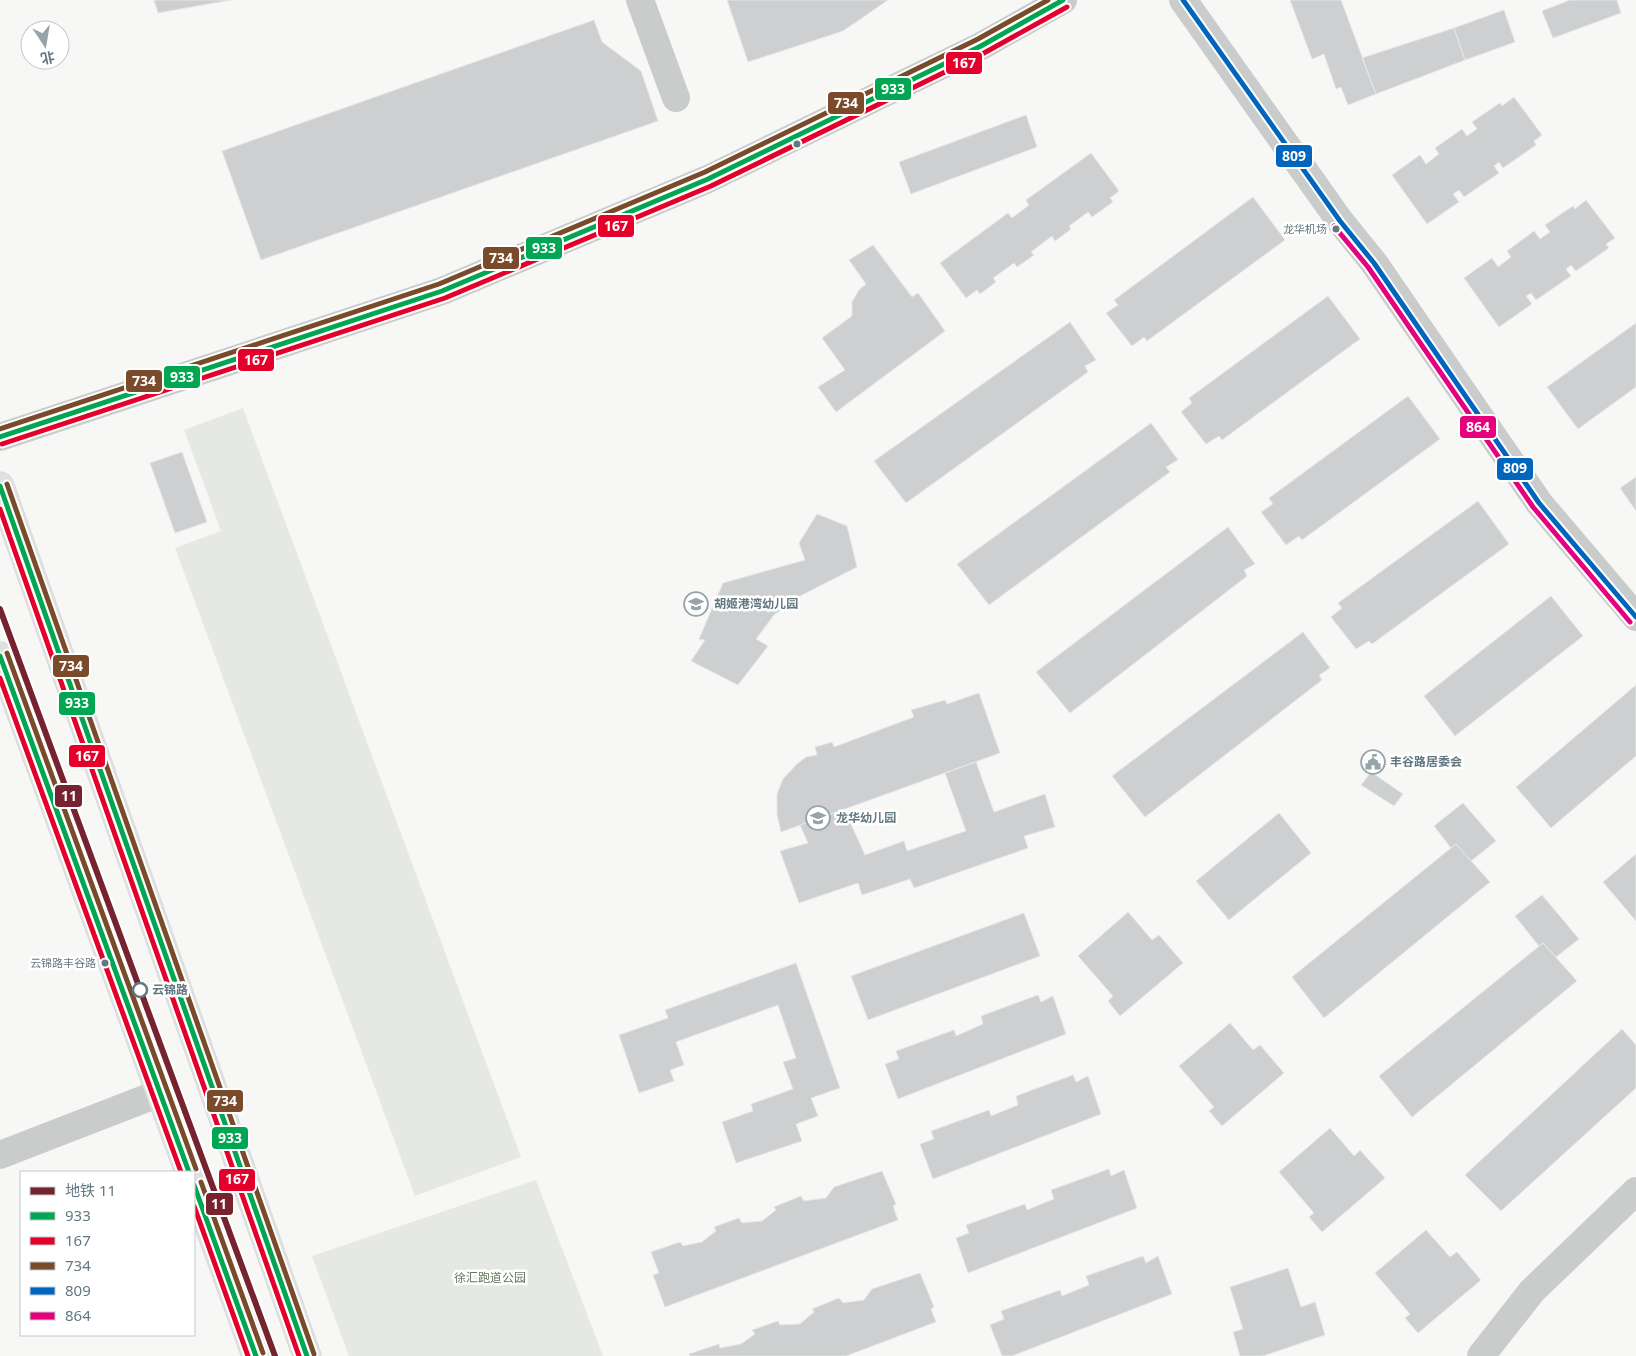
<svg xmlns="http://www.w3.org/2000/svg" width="1636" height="1356" viewBox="0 0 1636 1356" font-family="'Noto Sans','Noto Sans SC',sans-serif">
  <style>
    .green { fill: #e6e9e3 }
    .building { fill: #cdcfd0; stroke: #e6e6e6 }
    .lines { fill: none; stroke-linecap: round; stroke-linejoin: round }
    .major-casing { stroke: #d3d4d4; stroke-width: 29 }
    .minor { stroke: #cacccc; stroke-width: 28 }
    .major { stroke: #dfe0e0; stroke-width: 28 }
    .bus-1-casing { stroke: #fff; stroke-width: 9 }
    .bus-2-casing { stroke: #fff; stroke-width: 9 }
    .bus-3-casing { stroke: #fff; stroke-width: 9 }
    .bus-4-casing { stroke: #fff; stroke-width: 9 }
    .bus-5-casing { stroke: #fff; stroke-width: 9 }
    .bus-1 { stroke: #00a651; stroke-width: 5 }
    .bus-2 { stroke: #e4002b; stroke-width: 5 }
    .bus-3 { stroke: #7a4b2a; stroke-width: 5 }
    .bus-4 { stroke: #0065bd; stroke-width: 5 }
    .bus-5 { stroke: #e5007d; stroke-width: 5 }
    .metro-1-casing { stroke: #fff; stroke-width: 10 }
    .metro-1 { stroke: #76232f; stroke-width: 6 }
    .bus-dot { fill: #627881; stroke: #fff; stroke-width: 2 }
    .stop-dot { fill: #fff; stroke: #627881; stroke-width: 2.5 }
    .labels { text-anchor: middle; stroke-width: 5; stroke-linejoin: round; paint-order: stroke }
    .bus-label { font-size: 11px; fill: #627881; stroke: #fff; text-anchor: end }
    .poi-label { font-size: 12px; font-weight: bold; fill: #627881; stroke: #fff; text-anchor: start }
    .stop-label { font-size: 12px; font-weight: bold; fill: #627881; stroke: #fff; text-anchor: start }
    .park-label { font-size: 12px; fill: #697961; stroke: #fff }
    .line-badge { stroke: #fff; stroke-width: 2 }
    .badge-label { font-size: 14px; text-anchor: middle; font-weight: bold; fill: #fff }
  </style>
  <rect width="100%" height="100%" fill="#f7f7f6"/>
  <!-- green -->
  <path class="green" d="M243,408L521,1157L415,1196L175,548L221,531L184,430Z
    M536,1180L603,1356H349L312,1256Z"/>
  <!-- building -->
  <path class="building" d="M154,0H231L158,13Z
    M727,0H888L843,31L748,62Z
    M1290,0H1341L1376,94L1348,105L1341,87L1336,89L1324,54L1312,59Z
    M1570,0H1617L1621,13L1553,38L1542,11Z
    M1504,10L1515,42L1465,60L1454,28Z
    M594,20L602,42L641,71L658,121L261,260L222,151Z
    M1454,28L1465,60L1376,94L1362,58Z
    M1514,97L1542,135L1534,141L1536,145L1503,168L1499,162L1494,166L1499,173L1464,197L1459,190L1453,194L1459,202L1427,224L1392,175L1420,155L1426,164L1439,154L1435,148L1462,129L1467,136L1477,129L1472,122L1500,103L1502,106Z
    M1026,115L1037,147L911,194L899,162Z
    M1091,153L1119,191L1110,198L1113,202L1092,217L1088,212L1069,226L1071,229L1055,241L1052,236L1031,252L1034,255L1017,267L1014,263L993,278L996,282L980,294L977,290L966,298L940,263L1008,213L1012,218L1029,205L1026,200Z
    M1253,197L1285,240L1147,341L1144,337L1132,346L1106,313L1118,305L1114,300Z
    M1586,200L1615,238L1606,244L1609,248L1576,271L1571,265L1566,269L1571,276L1536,300L1531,293L1526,296L1532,304L1499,327L1464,278L1492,258L1498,267L1511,257L1507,251L1534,231L1540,239L1550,232L1545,225L1573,206L1575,209Z
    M873,245L912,297L918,293L945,331L836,412L818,387L845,370L822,338L852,316V302L859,290L866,284L849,260Z
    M1328,296L1360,339L1222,440L1219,436L1206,444L1181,412L1192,403L1189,398Z
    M1070,322L1096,360L1085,366L1088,372L906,503L874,461Z
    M1636,323V387L1578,429L1547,387Z
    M1408,396L1440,439L1302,540L1299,536L1286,545L1261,512L1273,504L1269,498Z
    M1151,423L1178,460L1166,467L1170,472L989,605L957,564Z
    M182,452L207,522L175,533L150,463Z
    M1636,477V511L1620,488Z
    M1478,501L1509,544L1372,644L1369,641L1356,649L1331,617L1342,608L1338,603Z
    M817,514L847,526L857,567L802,595L774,615L756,639L768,646L738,685L691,661L705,640L699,639L723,583L805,560L799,543Z
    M1228,527L1255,564L1244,570L1247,576L1070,713L1036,672Z
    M1551,596L1583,636L1455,736L1424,696Z
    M1303,632L1330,668L1319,675L1322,680L1145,817L1112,776Z
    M1636,685V756L1551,828L1516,787Z
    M979,693L1000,753L781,832L777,814V794L783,779L797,764L806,757L817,755L815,747L832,742L834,747L914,717L911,710L945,700L947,704Z
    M976,762L994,812L1045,794L1055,827L1024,836L1028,848L914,888L910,879L862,895L858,883L799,903L780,851L808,843L800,825L844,809L865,855L904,841L907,851L966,831L945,773Z
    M1371,772L1403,794L1394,806L1361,785Z
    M1463,803L1496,841L1471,861L1456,844L1451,848L1434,826Z
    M1279,813L1311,853L1229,920L1196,881Z
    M1456,844L1490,882L1324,1018L1292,977Z
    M1636,854V921L1603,882Z
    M1542,895L1579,939L1556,957L1543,943L1539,946L1515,916Z
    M1128,912L1152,940L1159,935L1183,963L1120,1016L1108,1001L1113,996L1078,956Z
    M1024,913L1040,956L868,1020L851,976Z
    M1543,943L1577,981L1412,1117L1379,1076Z
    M796,963L840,1088L811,1098L818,1116L796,1124L802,1141L736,1163L722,1122L753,1111L751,1104L793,1089L783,1062L796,1058L778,1005L676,1042L684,1065L670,1070L674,1081L639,1093L619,1035L668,1018L665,1010Z
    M1038,995L1041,1002L1053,996L1066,1034L898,1099L885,1064L899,1059L896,1051L954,1030L956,1036L983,1024L981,1016Z
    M1230,1023L1253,1050L1260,1045L1284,1073L1222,1126L1209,1111L1214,1107L1179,1066Z
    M1622,1029L1636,1045V1088L1501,1211L1465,1175Z
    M1073,1075L1076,1082L1088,1076L1101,1114L933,1179L920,1144L934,1139L931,1131L989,1110L991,1116L1018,1105L1016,1096Z
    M1330,1128L1354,1156L1360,1150L1385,1178L1322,1232L1309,1217L1314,1213L1279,1172Z
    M1109,1169L1111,1176L1124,1170L1137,1208L968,1273L956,1238L969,1233L966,1225L1025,1204L1027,1210L1054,1199L1051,1190Z
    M882,1171L896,1204L893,1206L898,1220L665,1307L653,1275L659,1273L651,1252L680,1242L683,1246L702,1242L716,1231L714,1227L739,1218L742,1223L762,1221L776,1210L774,1207L801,1196L804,1201L826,1198L834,1187Z
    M1426,1230L1450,1257L1457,1252L1481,1280L1418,1333L1405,1318L1410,1314L1375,1273Z
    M1143,1256L1146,1263L1158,1256L1172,1294L1012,1356H1002L990,1325L1004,1319L1001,1311L1060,1290L1062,1296L1089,1285L1086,1276Z
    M1288,1268L1301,1307L1315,1302L1325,1335L1263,1356H1240L1233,1332L1243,1329L1230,1287Z
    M920,1273L934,1307L931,1309L936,1322L846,1356H690L689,1354L719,1344L720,1348L741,1344L755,1334L752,1330L778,1321L780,1325L800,1324L814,1312L812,1309L839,1298L843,1303L864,1300L872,1289Z"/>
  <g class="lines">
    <!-- major casing -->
    <g class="major-casing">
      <path id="major" d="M0,486L307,1356
        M0,656L189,1172
        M194,1185L256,1356"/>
    </g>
    <!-- minor -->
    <path class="minor" d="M640,0L676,98
      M1183,0L1340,221L1374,263L1539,503L1636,617
      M0,437L442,291L708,179L981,46L1063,0
      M0,1155L160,1093
      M1481,1356L1532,1291L1636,1191"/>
    <!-- major -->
    <use href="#major" class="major"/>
    <!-- bus-1 casing -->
    <g class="bus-1-casing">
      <path id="bus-1" d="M0,437L442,291L708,179L981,46L1063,0
        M0,486L307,1356
        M0,656L189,1172
        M194,1185L256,1356"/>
    </g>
    <!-- bus-2 casing -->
    <g class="bus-2-casing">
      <path id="bus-2" d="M2,444L445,298L711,186L984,53L1067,7
        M0,509L299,1356
        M0,678L181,1172
        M194,1206L248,1356"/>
    </g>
    <!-- bus-3 casing -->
    <g class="bus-3-casing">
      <path id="bus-3" d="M0,429L439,284L705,172L978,39L1048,0
        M7,484L314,1354
        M7,653L196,1169
        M201,1182L263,1353"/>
    </g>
    <!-- bus-4 casing -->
    <g class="bus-4-casing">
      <path id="bus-4" d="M1183,0L1340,221L1374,263L1539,503L1636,617"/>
    </g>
    <!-- bus-5 casing -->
    <g class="bus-5-casing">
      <path id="bus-5" d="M1334,226L1368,267L1533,507L1630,622"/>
    </g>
    <!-- bus-1 -->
    <use href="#bus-1" class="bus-1"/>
    <!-- bus-2 -->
    <use href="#bus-2" class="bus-2"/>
    <!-- bus-3 -->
    <use href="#bus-3" class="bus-3"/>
    <!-- bus-4 -->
    <use href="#bus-4" class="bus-4"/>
    <!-- bus-5 -->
    <use href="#bus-5" class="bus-5"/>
    <!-- metro-1 casing -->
    <g class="metro-1-casing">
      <path id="metro-1" d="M0,609L275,1356"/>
    </g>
    <!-- metro-1 -->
    <use href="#metro-1" class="metro-1"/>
  </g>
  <!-- icons -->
  <defs>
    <g id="school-ring" transform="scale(1.25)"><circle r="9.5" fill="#fff" stroke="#96a4aa" stroke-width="1.5"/><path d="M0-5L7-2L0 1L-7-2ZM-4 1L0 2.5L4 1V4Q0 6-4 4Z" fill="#96a4aa"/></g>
    <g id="civic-ring" transform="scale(1.25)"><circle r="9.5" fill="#fff" stroke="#96a4aa" stroke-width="1.5"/><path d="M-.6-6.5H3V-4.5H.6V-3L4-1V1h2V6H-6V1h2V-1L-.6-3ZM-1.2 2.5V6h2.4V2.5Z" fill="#96a4aa"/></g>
  </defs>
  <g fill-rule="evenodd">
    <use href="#school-ring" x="696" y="604"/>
    <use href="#civic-ring" x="1373" y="762"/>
    <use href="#school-ring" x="818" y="818"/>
  </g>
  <!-- markers -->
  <g class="bus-dot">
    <circle cx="797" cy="144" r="4.5"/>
    <circle cx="1336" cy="229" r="4.5"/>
    <circle cx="105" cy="963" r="4.5"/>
  </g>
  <circle class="stop-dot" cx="140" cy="990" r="7"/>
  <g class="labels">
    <!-- bus labels -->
    <g class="bus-label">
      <text x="1327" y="233">龙华机场</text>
      <text x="96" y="967">云锦路丰谷路</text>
    </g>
    <!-- poi labels -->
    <g class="poi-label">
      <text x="714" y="608">胡姬港湾幼儿园</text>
      <text x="1390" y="766">丰谷路居委会</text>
      <text x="836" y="822">龙华幼儿园</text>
    </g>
    <!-- stop labels -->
    <g class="stop-label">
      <text x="152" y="994">云锦路</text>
    </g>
    <!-- park labels -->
    <g class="park-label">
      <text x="490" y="1282">徐汇跑道公园</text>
    </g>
  </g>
  <g class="line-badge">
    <rect x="945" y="51" width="38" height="24" rx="5" fill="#e4002b"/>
    <rect x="874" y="77" width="38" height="24" rx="5" fill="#00a651"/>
    <rect x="827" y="91" width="38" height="24" rx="5" fill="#7a4b2a"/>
    <rect x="1275" y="144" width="38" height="24" rx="5" fill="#0065bd"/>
    <rect x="597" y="214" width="38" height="24" rx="5" fill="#e4002b"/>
    <rect x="525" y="236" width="38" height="24" rx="5" fill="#00a651"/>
    <rect x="482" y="246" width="38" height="24" rx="5" fill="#7a4b2a"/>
    <rect x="237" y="348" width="38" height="24" rx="5" fill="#e4002b"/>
    <rect x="163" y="365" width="38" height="24" rx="5" fill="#00a651"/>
    <rect x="125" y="369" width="38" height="24" rx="5" fill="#7a4b2a"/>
    <rect x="1459" y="415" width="38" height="24" rx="5" fill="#e5007d"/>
    <rect x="1496" y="457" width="38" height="24" rx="5" fill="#0065bd"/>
    <rect x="52" y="654" width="38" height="24" rx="5" fill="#7a4b2a"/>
    <rect x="58" y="691" width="38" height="25" rx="5" fill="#00a651"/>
    <rect x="68" y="744" width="38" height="24" rx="5" fill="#e4002b"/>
    <rect x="54" y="784" width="29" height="24" rx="5" fill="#76232f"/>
    <rect x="206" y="1089" width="38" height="24" rx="5" fill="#7a4b2a"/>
    <rect x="211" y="1126" width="38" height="24" rx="5" fill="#00a651"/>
    <rect x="218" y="1168" width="38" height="24" rx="5" fill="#e4002b"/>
    <rect x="205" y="1192" width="29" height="24" rx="5" fill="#76232f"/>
  </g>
  <g class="badge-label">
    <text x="964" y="68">167</text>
    <text x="893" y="94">933</text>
    <text x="846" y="108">734</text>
    <text x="1294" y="161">809</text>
    <text x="616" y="231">167</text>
    <text x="544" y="253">933</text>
    <text x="501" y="263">734</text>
    <text x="256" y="365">167</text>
    <text x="182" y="382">933</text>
    <text x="144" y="386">734</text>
    <text x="1478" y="432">864</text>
    <text x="1515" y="473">809</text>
    <text x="71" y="671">734</text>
    <text x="77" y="708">933</text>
    <text x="87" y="761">167</text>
    <text x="69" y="801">11</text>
    <text x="225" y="1106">734</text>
    <text x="230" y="1143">933</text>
    <text x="237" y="1184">167</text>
    <text x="219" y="1209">11</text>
  </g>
  <!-- legend -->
  <rect x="20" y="1171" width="175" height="165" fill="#ffffff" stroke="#c0c9cd"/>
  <rect x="30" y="1187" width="25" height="8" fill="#76232f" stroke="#c0c9cd"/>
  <text x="65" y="1196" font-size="15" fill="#627881">地铁 11</text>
  <rect x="30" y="1212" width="25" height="8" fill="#00a651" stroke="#c0c9cd"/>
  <text x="65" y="1221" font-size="15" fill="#627881">933</text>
  <rect x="30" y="1237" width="25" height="8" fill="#e4002b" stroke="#c0c9cd"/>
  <text x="65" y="1246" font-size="15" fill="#627881">167</text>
  <rect x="30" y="1262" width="25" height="8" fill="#7a4b2a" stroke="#c0c9cd"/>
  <text x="65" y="1271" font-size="15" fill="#627881">734</text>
  <rect x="30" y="1287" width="25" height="8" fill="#0065bd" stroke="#c0c9cd"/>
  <text x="65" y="1296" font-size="15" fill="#627881">809</text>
  <rect x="30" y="1312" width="25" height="8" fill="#e5007d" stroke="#c0c9cd"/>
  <text x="65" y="1321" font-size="15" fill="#627881">864</text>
  <!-- north arrow -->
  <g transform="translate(45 45) rotate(168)"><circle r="24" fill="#ffffff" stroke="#c0c9cd"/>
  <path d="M0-4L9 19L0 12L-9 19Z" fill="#96a4aa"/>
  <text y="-8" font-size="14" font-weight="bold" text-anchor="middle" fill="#627881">北</text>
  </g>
</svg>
